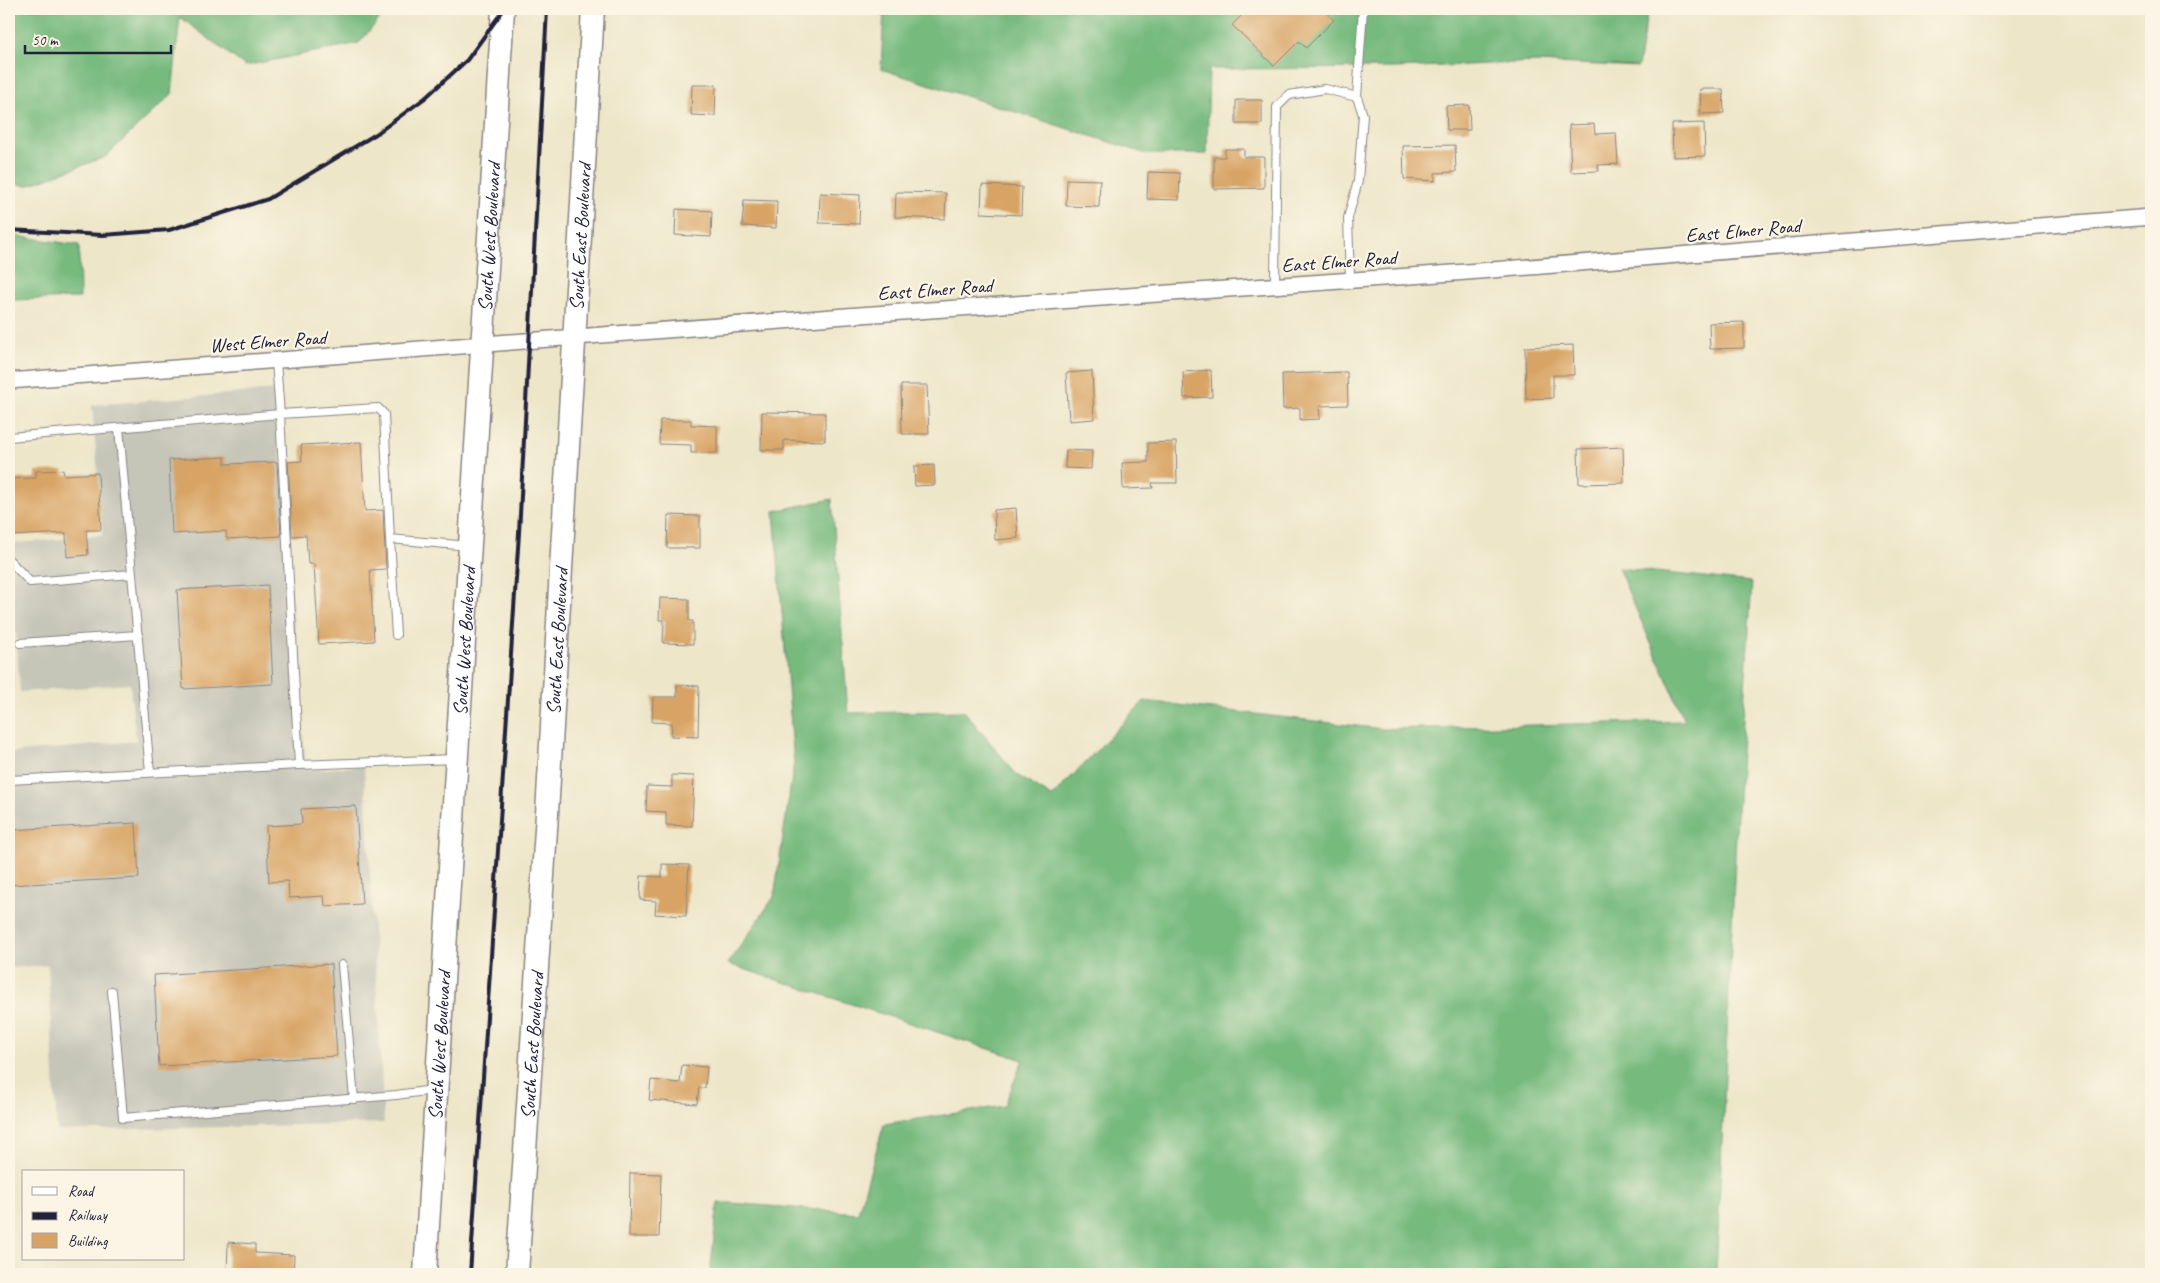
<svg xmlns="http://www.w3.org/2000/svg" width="2160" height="1283" viewBox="0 0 2160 1283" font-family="Caveat,sans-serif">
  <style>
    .industrial { fill: #c5c5b8 }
    .forest { fill: #76ba7e; stroke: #4c6e5c }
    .building { fill: #d8a465 }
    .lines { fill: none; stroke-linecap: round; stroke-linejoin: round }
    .lane-casing { stroke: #888482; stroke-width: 10 }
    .street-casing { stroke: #888482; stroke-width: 18 }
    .secondary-casing { stroke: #888482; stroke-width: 25 }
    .lane { stroke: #fff; stroke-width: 8 }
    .street { stroke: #fff; stroke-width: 15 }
    .secondary { stroke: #fff; stroke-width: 22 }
    .rail { stroke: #22223b; stroke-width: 4 }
    .labels { text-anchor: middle; stroke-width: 4.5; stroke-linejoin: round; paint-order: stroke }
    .street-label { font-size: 20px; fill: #22223b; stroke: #fcf5e5 }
  </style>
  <rect width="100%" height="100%" fill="#fcf5e5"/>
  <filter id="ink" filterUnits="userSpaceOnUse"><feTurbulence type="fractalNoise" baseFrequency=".02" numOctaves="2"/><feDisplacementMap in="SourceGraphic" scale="10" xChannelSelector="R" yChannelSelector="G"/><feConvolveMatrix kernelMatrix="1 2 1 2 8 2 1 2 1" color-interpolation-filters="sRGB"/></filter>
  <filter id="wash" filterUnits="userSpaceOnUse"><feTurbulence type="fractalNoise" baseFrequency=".0096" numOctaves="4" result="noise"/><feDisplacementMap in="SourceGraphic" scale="20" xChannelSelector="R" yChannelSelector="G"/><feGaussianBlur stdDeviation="1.12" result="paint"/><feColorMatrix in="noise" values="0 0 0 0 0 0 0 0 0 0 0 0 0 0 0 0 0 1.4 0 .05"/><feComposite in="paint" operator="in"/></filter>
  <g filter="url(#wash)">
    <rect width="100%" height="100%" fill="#ede6c9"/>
    <!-- industrial -->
    <path class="industrial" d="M275,390L306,770L364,766L384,1123L57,1131L48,965L9,968V753L136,741L130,684L20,692L10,544L103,535L92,405Z"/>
    <!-- forest -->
    <path class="forest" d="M9,9H388L359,43L245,66L180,17L172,94L105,157L26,186L9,181Z
      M884,9H1648L1638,67L1536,62L1394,68L1209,69L1207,154H1147L881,69Z
      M9,235L79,245L80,298L9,300Z
      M832,499L848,713L964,711L1017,775L1052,797L1144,701L1383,729L1685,721L1618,568L1752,582L1737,814L1716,1274H710L718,1202L858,1213L884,1124L1004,1106L1023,1060L728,964L774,897L794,763L774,511Z"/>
    <g id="blocks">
      <!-- building -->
      <path class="building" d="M1248,9H1322L1334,20L1306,48L1299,41L1274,66L1232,25Z
        M692,85H716L715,116L691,115Z
        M1700,89H1723L1724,113L1701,114Z
        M1236,100H1262V124H1236Z
        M1469,105L1470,130H1447L1446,106Z
        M1704,123L1705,156L1673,157L1672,124Z
        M1594,124L1595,134L1616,133L1618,164L1598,165L1599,171L1571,172L1569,125Z
        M1455,145L1456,172L1435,173V181L1404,179L1403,146Z
        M1225,149H1244V157H1264V188L1214,189V157H1225Z
        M1148,172L1180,173L1179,200L1147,199Z
        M1067,179L1100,180L1099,207L1066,206Z
        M982,185L1022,187L1021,215L981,213Z
        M896,192L946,193L945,219L895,217Z
        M820,193L860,195L859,224L819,223Z
        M744,200L777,201L776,228L742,226Z
        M676,209L712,211L711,237L675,235Z
        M1744,322V348L1710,349L1709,323Z
        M1573,345L1574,375H1553V398L1526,399L1525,347Z
        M1211,370L1212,397L1184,398L1183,372Z
        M1092,371L1094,419L1069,421L1066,373Z
        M1347,372L1348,405L1319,406L1320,419L1300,420V408L1283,409L1282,374Z
        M901,385H927L929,434H902Z
        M762,412L825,413V441L784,440V450H761Z
        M660,420H691V425L717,426V453H691V445L659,444Z
        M361,442L365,511L383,510L386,569L370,570L374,641L319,644L314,564H308L306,535L292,536L288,462L302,461L301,445Z
        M1176,442L1177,483H1152L1153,488L1123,489L1122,463L1148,462V443Z
        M1623,447L1624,483L1579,484L1578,449Z
        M1066,450L1092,451L1091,469L1065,468Z
        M225,457V464L277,462L281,536L227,539L226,531L172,534L169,460Z
        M934,465L935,485L915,486L914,466Z
        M63,470L64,475L98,473L101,530H86L88,555L67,557L66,533L9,536V479L36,478V471Z
        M1016,508L1018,538L995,540L994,510Z
        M668,515L700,516V548H667Z
        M268,585L273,684L183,689L177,590Z
        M660,598L689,599V621H693V644L663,643L664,620H659Z
        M677,685L699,686L698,737L671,736L672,723L652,722L653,697H677Z
        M672,775L694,776L692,826L666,825V812L646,811L647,786L672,787Z
        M356,806L362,904L325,906L324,896L289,898L288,881L269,882L266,826L302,824L301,809Z
        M136,823L139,878L9,885V830Z
        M662,864L689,865L686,916L655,914L656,901L640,900L641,876L662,877Z
        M331,964L337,1056L159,1066L154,975Z
        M682,1065L707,1067L705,1088H699L697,1104L649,1100L651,1080L680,1083Z
        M630,1173L661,1174L659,1237H629Z
        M228,1242L255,1244V1253L294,1255L293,1274H227Z"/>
    </g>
  </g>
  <g filter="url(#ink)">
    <use href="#blocks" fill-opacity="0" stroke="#888482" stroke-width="1"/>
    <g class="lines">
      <!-- lane casing -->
      <g class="lane-casing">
        <path id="lane" d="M1357,97L1363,9
          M1275,285L1277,107L1289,95L1325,89L1357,97L1363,115L1358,181L1348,218L1350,280
          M9,437L280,414L276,361
          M390,539L396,635
          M9,560L30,582L132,574L119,428
          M132,574L150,772
          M20,643L138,635
          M299,765L280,414L378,408L384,414L390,539L469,546
          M9,780L299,765L455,759
          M342,965L354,1099
          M112,991L123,1118L396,1095L433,1090"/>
      </g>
      <!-- street casing -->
      <g class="street-casing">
        <path id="street" d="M9,381L846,316L1467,272L2151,217"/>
      </g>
      <!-- secondary casing -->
      <g class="secondary-casing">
        <g id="secondary">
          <path id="s1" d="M425,1274L503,9"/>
          <path id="s2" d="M517,1274L547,814L593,9"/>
        </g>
      </g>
      <!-- lane -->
      <use href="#lane" class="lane"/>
      <!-- street -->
      <use href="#street" class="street"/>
      <!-- secondary -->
      <use href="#secondary" class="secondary"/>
      <!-- rail -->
      <path class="rail" d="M9,230L103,235L169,230L268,199L376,134L425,98L467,60L504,9
        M470,1274L519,533L547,9"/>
    </g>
  </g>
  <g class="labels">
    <!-- street labels -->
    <g class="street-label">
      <text transform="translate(1743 230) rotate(-5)" y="7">East Elmer Road</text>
      <text dy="7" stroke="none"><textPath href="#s1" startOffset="1039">South West Boulevard</textPath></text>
      <text dy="7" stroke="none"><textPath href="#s2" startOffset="1039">South East Boulevard</textPath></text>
      <text transform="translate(1339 261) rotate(-4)" y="7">East Elmer Road</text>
      <text transform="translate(935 289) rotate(-4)" y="7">East Elmer Road</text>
      <text transform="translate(268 341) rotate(-4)" y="7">West Elmer Road</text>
      <text dy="7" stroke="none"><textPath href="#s1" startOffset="634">South West Boulevard</textPath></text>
      <text dy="7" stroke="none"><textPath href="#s2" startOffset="634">South East Boulevard</textPath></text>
      <text dy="7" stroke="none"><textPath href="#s1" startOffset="229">South West Boulevard</textPath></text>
      <text dy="7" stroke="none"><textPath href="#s2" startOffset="229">South East Boulevard</textPath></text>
    </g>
  </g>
  <!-- margin -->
  <rect width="2160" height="1283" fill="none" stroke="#fcf5e5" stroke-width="30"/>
  <!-- legend -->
  <rect x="22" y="1170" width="162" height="90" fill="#fcf5e5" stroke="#a5a1a1"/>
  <rect x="32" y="1187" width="25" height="8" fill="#ffffff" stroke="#a5a1a1"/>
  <text x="68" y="1196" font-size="15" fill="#22223b">Road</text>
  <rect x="32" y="1212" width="25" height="8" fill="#22223b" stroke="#a5a1a1"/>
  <text x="68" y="1220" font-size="15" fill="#22223b">Railway</text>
  <rect x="32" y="1233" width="25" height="15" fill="#d8a465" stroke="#a5a1a1"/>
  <text x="68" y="1246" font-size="15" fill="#22223b">Building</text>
  <!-- scale -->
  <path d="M25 45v8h146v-8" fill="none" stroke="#22223b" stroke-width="2.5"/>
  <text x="32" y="45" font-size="15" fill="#22223b" stroke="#fcf5e5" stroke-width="4" paint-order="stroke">50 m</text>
</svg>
